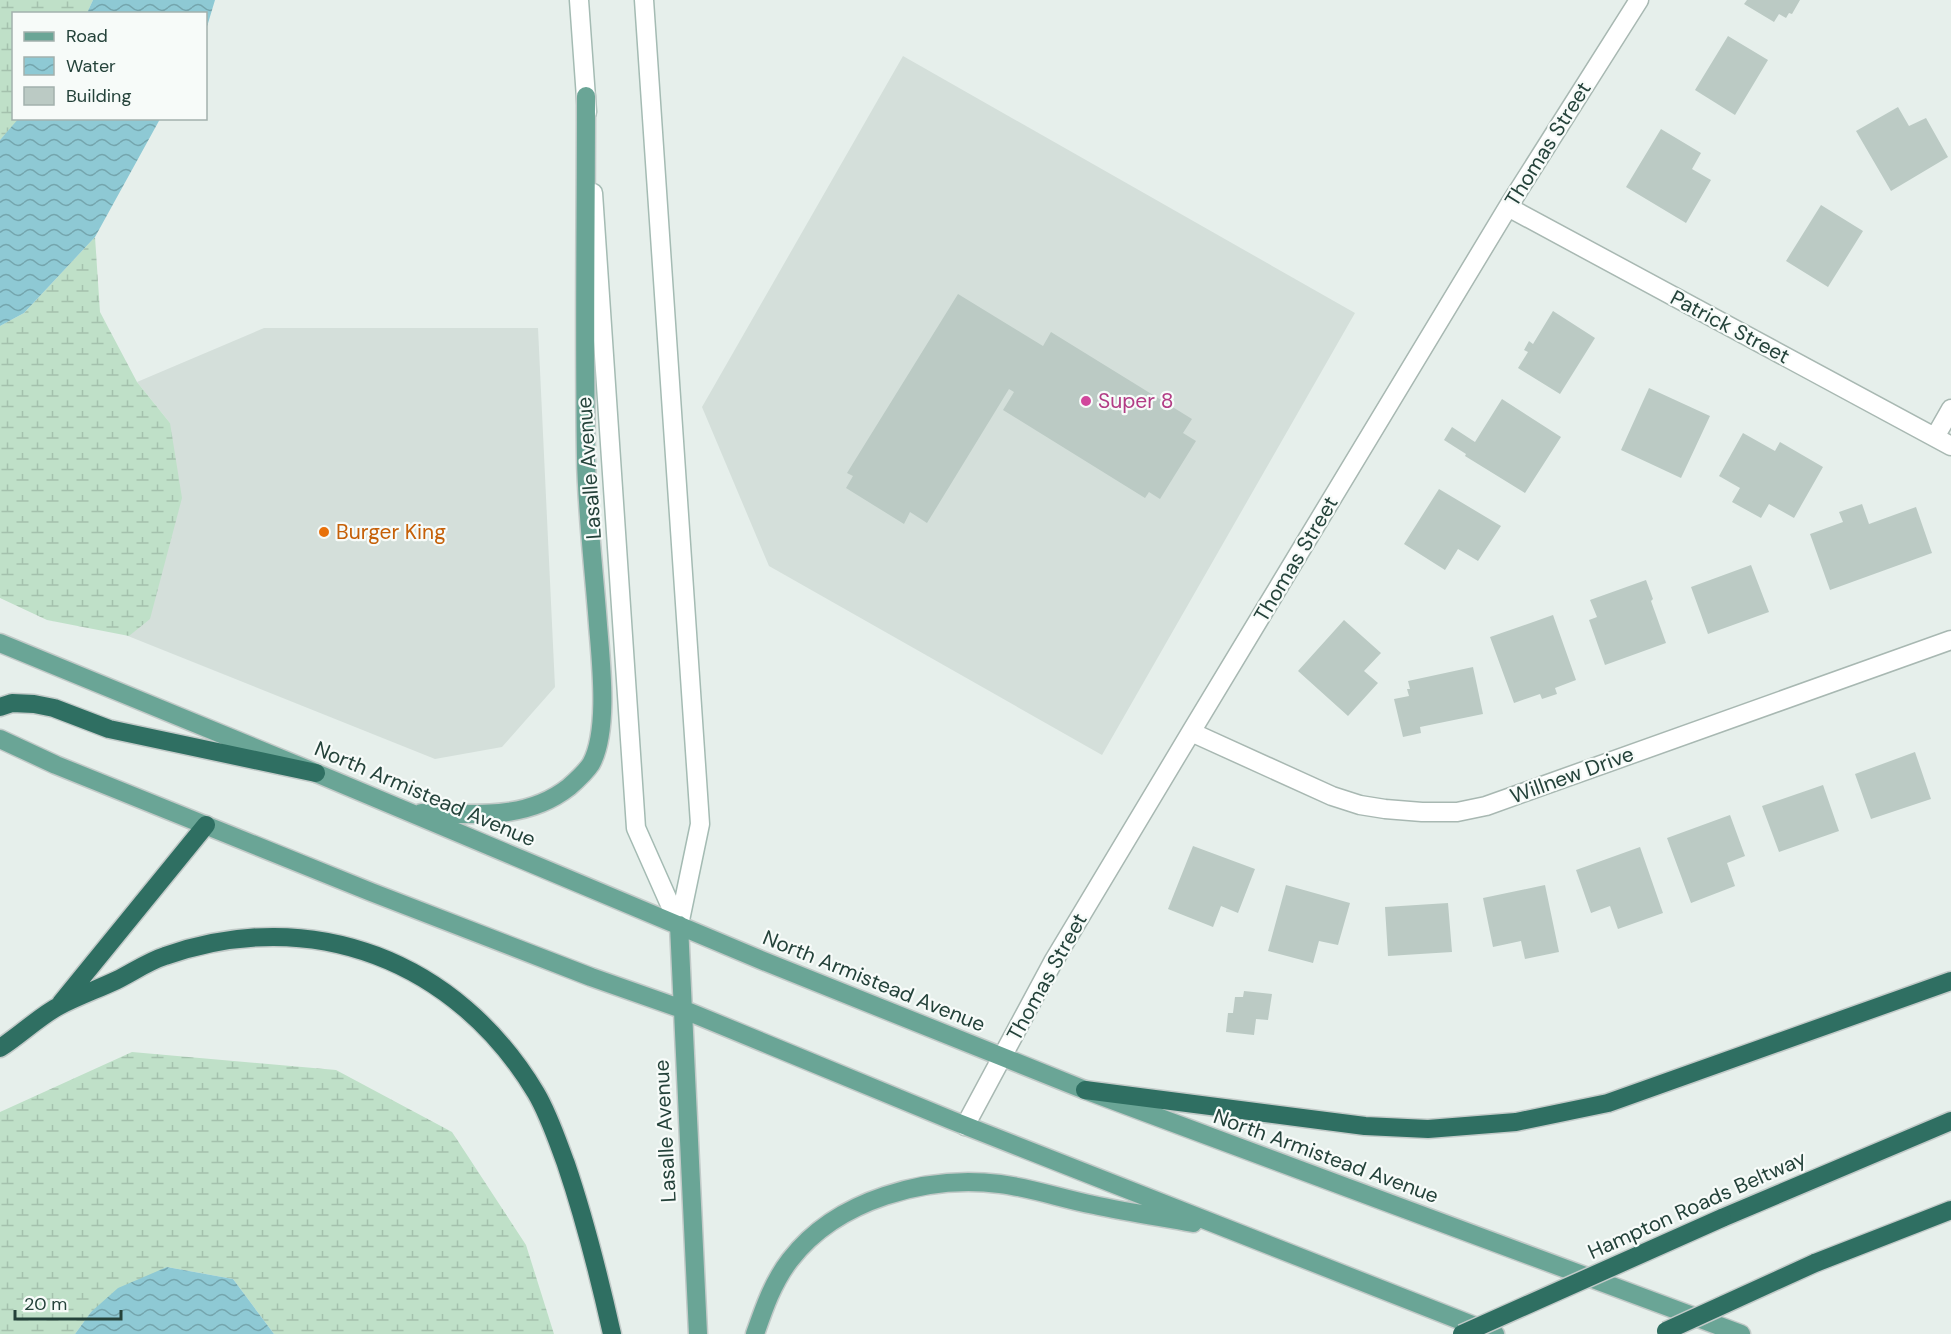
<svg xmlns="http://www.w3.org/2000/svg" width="1951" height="1334" viewBox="0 0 1951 1334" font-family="'DM Sans',sans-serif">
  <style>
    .built { fill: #d4dfda }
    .wetland { fill: url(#wetland-marsh) }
    .water { fill: url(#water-waves) }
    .building { fill: #bbcac4 }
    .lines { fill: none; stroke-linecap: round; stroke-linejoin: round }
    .minor-casing { stroke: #a8b8b2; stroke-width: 21 }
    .secondary-casing { stroke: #a4bbb3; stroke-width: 21 }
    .primary-casing { stroke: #c2cac8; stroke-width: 21 }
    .motorway-casing { stroke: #c2cac8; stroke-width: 21 }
    .minor { stroke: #fff; stroke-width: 18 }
    .secondary { stroke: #fff; stroke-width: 18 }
    .primary { stroke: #6aa596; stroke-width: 18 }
    .motorway { stroke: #2f6f62; stroke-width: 18 }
    .motorway-bridge-casing { stroke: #c2cac8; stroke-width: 21; stroke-linecap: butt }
    .motorway-bridge { stroke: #2f6f62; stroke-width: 18 }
    .hotel-dot { fill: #d1479c; stroke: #f7fbf9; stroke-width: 2 }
    .food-dot { fill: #e8710a; stroke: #f7fbf9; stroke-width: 2 }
    .labels { text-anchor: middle; stroke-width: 4.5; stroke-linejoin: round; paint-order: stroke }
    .street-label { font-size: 21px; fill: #24423a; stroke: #f7fbf9 }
    .hotel-label { font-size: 21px; fill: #b23c85; stroke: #f7fbf9; text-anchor: start }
    .food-label { font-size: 21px; fill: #c56008; stroke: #f7fbf9; text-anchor: start }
  </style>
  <defs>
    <pattern id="wetland-marsh" width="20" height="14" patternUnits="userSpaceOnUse" patternTransform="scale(1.5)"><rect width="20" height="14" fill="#bfe0c8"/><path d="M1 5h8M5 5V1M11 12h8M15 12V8" fill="none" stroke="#a4c1ad"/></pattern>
    <pattern id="water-waves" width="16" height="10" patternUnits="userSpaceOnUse" patternTransform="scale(1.5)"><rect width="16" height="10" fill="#8ec9d4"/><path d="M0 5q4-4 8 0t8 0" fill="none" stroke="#74a5ad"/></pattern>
  </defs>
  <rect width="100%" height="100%" fill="#e6efeb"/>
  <!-- built -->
  <path class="built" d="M903,56L1355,313L1102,755L769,566L702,407Z
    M264,328H538L555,687L502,747L435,759L128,636L149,619L170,423L137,382Z"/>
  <!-- wetland -->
  <path class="wetland" d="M0,0H93L87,13L14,14V118L19,119L0,140Z
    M95,237L100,312L137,382L170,423L182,498L150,619L129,636L47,620L0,598V326L24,313Z
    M132,1052L336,1070L452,1132L526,1245L554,1334H274L233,1279L167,1267L91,1312L75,1334H0V1112Z"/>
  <!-- water -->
  <path class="water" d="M93,0H215L206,30V14L87,13Z
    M19,118L160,119L95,237L24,313L0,326V140Z
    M167,1267L233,1279L274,1334H75L91,1312L118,1288Z"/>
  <!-- building -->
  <path class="building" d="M1747,0H1800L1792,14L1789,13L1786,18L1779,14L1774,22L1744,4Z
    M1728,36L1768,60L1735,115L1695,90Z
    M1898,107L1909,126L1926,118L1948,157L1891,191L1856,131Z
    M1661,129L1701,153L1692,169L1711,180L1686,223L1626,187Z
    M1821,205L1863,231L1828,287L1786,261Z
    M958,294L1043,346L1051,332L1192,419L1183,433L1196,441L1160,499L1149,492L1145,498L1003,410L1014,392L1009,389L927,523L910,512L904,524L846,488L853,476L847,473Z
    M1553,311L1595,338L1560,394L1518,368L1528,352L1524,350L1529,341L1533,344Z
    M1649,388L1710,416L1681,478L1621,450Z
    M1502,399L1561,437L1525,493L1465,456L1466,454L1444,440L1452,427L1475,442Z
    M1743,433L1775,451L1780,442L1823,467L1794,518L1769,504L1761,518L1732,502L1740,488L1719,476Z
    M1439,489L1501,526L1478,561L1458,549L1445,570L1404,544Z
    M1862,504L1869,524L1916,507L1932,553L1830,590L1810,534L1843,522L1839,512Z
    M1751,565L1769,612L1708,634L1691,587Z
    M1646,580L1653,599L1651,601L1666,643L1605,665L1589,620L1597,617L1590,600Z
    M1553,615L1576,680L1555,688L1557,694L1542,699L1540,694L1514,703L1490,637Z
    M1344,620L1381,653L1364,671L1378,683L1348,716L1298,671Z
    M1473,667L1483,714L1420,727L1421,733L1403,737L1394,699L1409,696L1407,689H1410L1408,681Z
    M1915,752L1931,799L1871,819L1855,774Z
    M1823,785L1839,831L1779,852L1762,806Z
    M1730,815L1745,856L1727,863L1735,886L1691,903L1667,838Z
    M1193,846L1255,869L1238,913L1221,906L1213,927L1168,909Z
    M1640,847L1663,913L1618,929L1610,906L1591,913L1576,870Z
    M1286,885L1350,903L1338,945L1319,941L1313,963L1268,951Z
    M1545,885L1559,952L1525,959L1521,941L1493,947L1483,898Z
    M1448,903L1452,952L1388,956L1385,907Z
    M1244,991L1272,994L1268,1020L1256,1019L1254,1035L1226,1032L1228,1013H1233L1235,997H1243Z"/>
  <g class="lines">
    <!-- minor casing -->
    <g class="minor-casing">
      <path id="minor" d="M1508,207L1951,446
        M1935,437L1951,409
        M1191,732L1332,796L1360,805L1385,809L1422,812H1457L1486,806L1951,640
        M965,1126L1053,962L1191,732L1508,207L1639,0"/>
    </g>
    <!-- secondary casing -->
    <g class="secondary-casing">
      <path id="secondary" d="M579,0L587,112
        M644,0L700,824L679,925
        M593,193L636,828L679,925"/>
    </g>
    <!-- primary casing -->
    <g class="primary-casing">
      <path id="primary" d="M0,643L316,773L761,960L1085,1090L1741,1334
        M0,739L56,765L371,892L591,977L682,1009L951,1120L1495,1334
        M421,813C472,814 526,821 569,787C577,780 585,773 591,764C609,731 601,663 598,625C594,570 587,514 586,458C584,337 586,216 586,96
        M679,925L698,1334
        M755,1334C764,1308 773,1282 790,1260C837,1199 927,1175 1000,1184C1032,1188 1063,1199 1094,1205C1127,1212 1160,1217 1193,1223"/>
    </g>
    <!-- motorway casing -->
    <g class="motorway-casing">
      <path id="motorway" d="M0,707L12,703L34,704L54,708L109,729L316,773
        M61,1003L206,825
        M0,1048C19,1036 40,1016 59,1006C78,996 98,989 117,980C133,972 149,961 165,956C312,904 457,961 536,1093C549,1115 557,1140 566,1164C585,1220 599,1276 612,1334
        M1085,1090L1365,1126L1428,1129L1516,1122L1608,1103L1951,981
        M1722,1218L1951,1121
        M1815,1263L1951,1210"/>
    </g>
    <!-- minor -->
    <use href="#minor" class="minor"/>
    <!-- secondary -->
    <use href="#secondary" class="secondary"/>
    <!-- primary -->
    <use href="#primary" class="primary"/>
    <!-- motorway -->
    <use href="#motorway" class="motorway"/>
    <!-- motorway-bridge casing -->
    <g class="motorway-bridge-casing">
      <path id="motorway-bridge" d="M1666,1331L1815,1263
        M1462,1334L1722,1218"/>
    </g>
    <!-- motorway-bridge -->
    <use href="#motorway-bridge" class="motorway-bridge"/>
  </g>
  <!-- markers -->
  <circle class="hotel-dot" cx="1086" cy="401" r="6"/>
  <circle class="food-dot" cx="324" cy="532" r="6"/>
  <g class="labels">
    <!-- street labels -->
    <g class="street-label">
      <text transform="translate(1548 144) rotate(-58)" y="7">Thomas Street</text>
      <text transform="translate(1730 327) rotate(28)" y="7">Patrick Street</text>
      <text transform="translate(589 468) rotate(-94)" y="7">Lasalle Avenue</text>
      <text transform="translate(1296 559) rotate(-59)" y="7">Thomas Street</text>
      <text transform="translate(1572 775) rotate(-20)" y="7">Willnew Drive</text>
      <text transform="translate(425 794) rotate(23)" y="7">North Armistead Avenue</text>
      <text transform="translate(1047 977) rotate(-61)" y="7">Thomas Street</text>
      <text transform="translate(874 981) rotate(22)" y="7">North Armistead Avenue</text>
      <text transform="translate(665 1131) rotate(-93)" y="7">Lasalle Avenue</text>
      <text transform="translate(1326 1156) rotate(20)" y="7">North Armistead Avenue</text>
      <text transform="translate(1697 1205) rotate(-24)" y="7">Hampton Roads Beltway</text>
    </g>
    <!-- hotel labels -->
    <g class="hotel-label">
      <text x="1098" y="408">Super 8</text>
    </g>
    <!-- food labels -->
    <g class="food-label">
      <text x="336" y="539">Burger King</text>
    </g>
  </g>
  <!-- legend -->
  <rect x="12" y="12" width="195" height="108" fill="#f7fbf9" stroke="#a3b1ad" stroke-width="1.5"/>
  <rect x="24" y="32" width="30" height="9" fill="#6aa596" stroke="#a3b1ad" stroke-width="1.5"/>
  <text x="66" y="42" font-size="18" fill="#24423a">Road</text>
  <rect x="24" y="57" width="30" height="18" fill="url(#water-waves)" stroke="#a3b1ad" stroke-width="1.5"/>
  <text x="66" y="72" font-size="18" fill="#24423a">Water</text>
  <rect x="24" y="87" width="30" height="18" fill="#bbcac4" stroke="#a3b1ad" stroke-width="1.5"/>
  <text x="66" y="102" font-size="18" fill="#24423a">Building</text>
  <!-- scale -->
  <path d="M15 1310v9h106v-9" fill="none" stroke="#24423a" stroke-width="3"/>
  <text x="24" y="1310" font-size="18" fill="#24423a" stroke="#f7fbf9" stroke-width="4.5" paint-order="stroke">20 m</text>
</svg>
